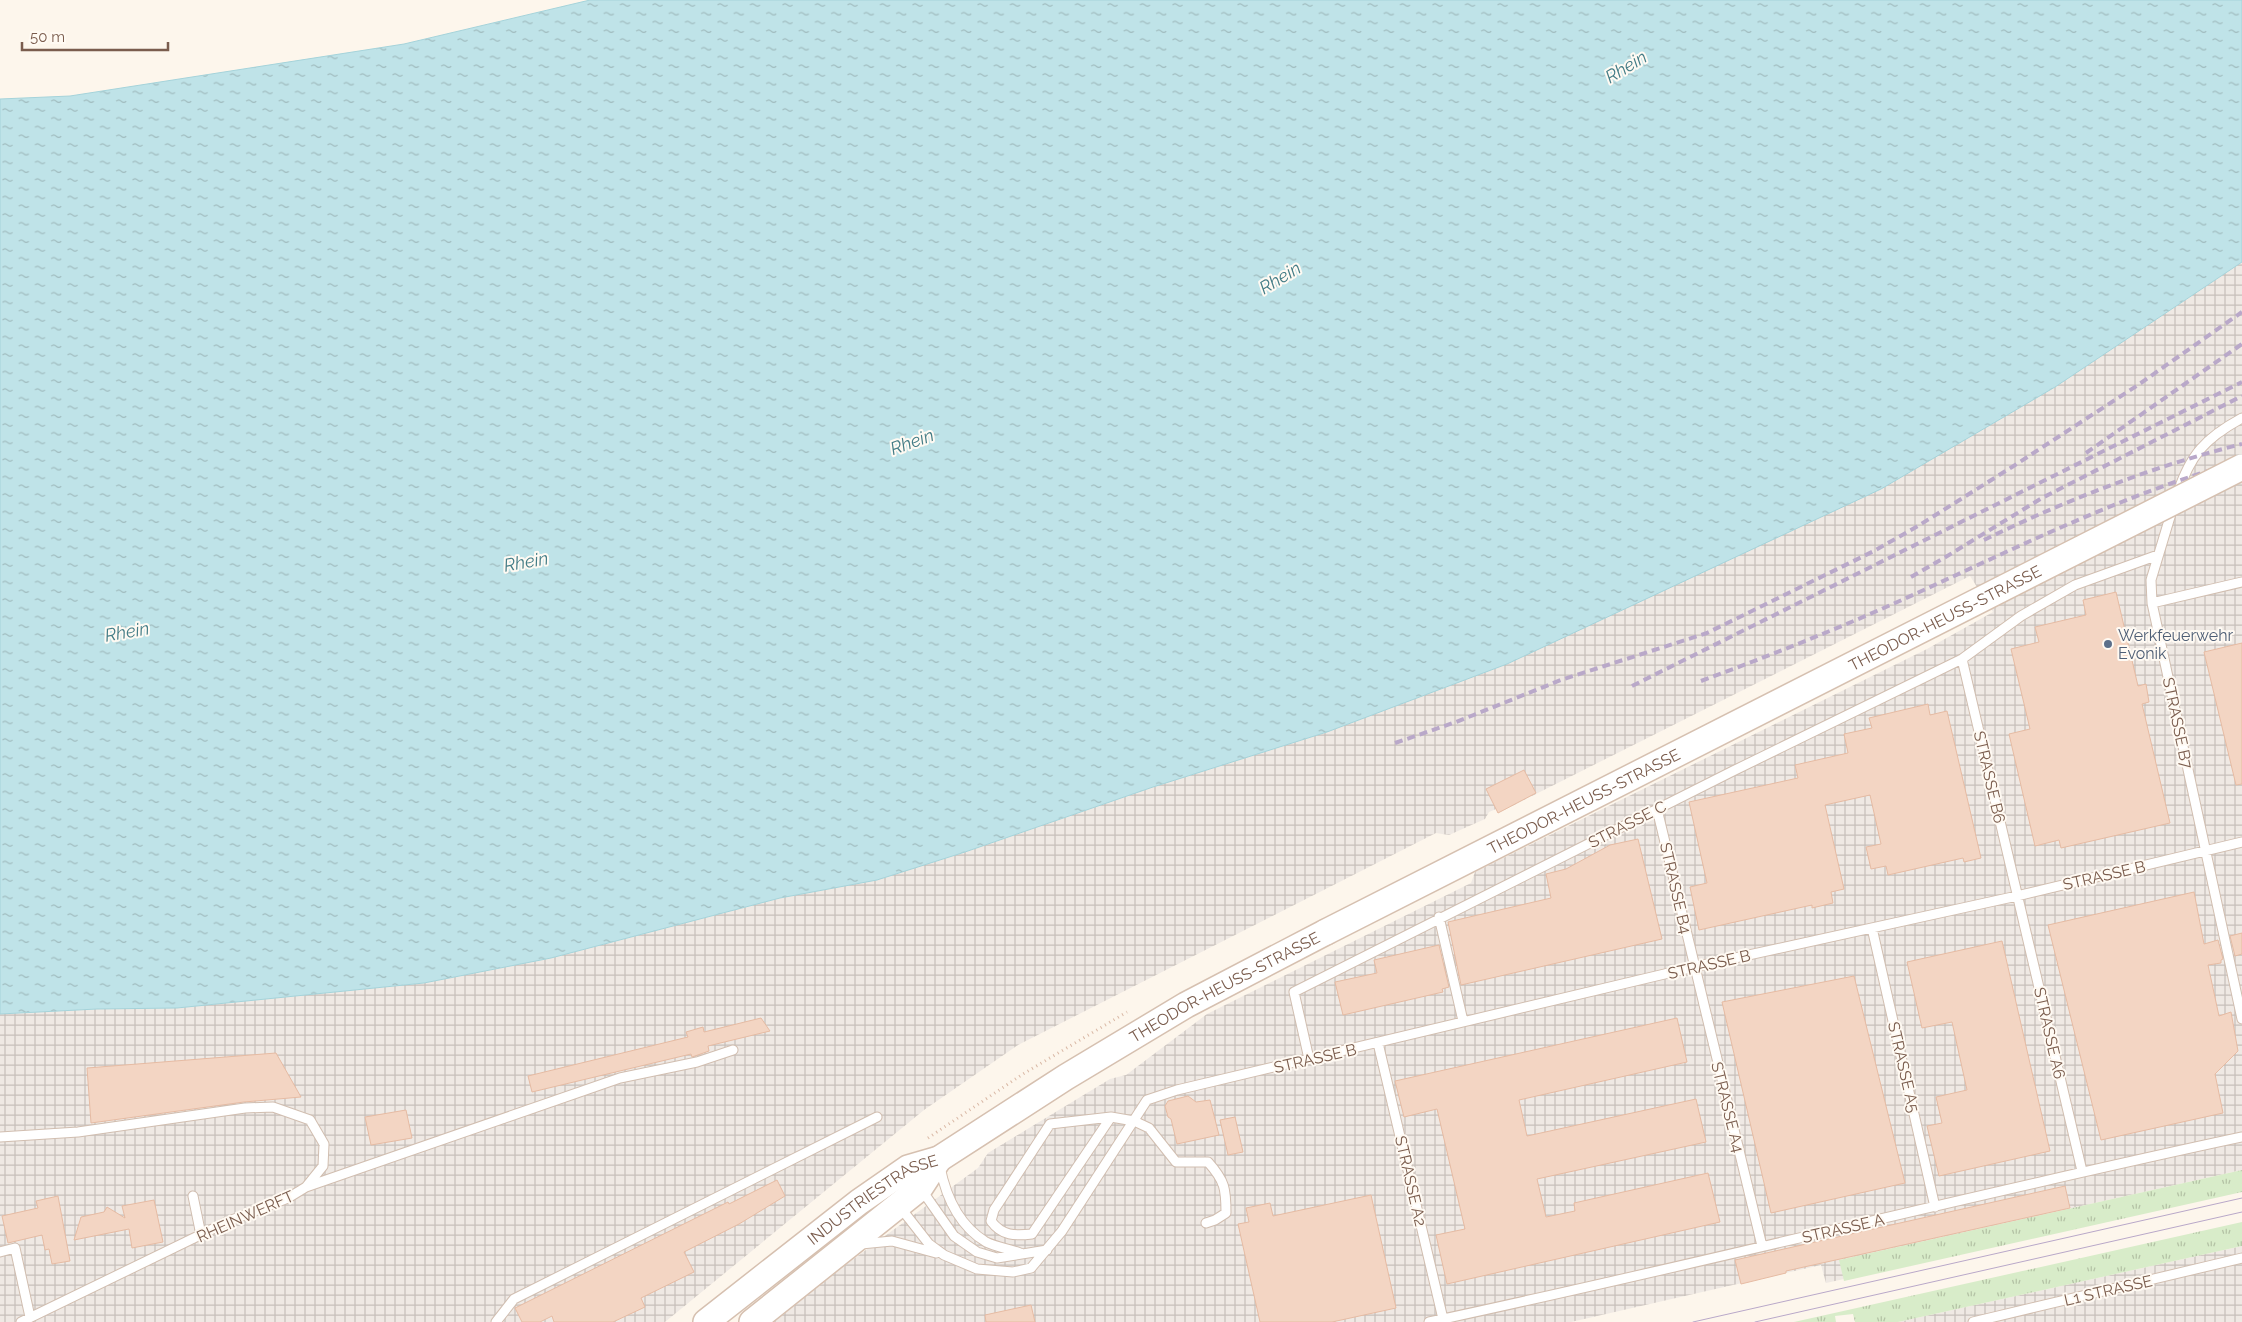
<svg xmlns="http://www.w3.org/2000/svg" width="2242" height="1322" viewBox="0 0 2242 1322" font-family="Raleway,sans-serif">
<defs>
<pattern id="industrial-grid" width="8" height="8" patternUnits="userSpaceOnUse" patternTransform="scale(1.25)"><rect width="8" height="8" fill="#efe9e4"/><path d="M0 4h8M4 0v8" fill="none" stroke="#c7c0bb"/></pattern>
<pattern id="grass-tufts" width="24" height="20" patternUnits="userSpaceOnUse" patternTransform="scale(1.25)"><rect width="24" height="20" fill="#d8ecc9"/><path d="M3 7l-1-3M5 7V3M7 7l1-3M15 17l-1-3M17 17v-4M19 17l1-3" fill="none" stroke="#b4c2a5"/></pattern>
<pattern id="water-ripples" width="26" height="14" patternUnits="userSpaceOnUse" patternTransform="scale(1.25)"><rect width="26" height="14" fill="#bfe3e8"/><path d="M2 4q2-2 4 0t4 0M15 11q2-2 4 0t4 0" fill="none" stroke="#a0bbbe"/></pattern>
</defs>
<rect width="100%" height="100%" fill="#fdf6ec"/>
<path fill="url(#industrial-grid)" d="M2242 262V1170L1840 1260 1844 1279 1826 1283 1821 1265 1571 1322H774L848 1263 978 1168 988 1153 1110 1079 1126 1075 1207 1014 1471 883 1475 872 1927 649 1993 612 1970 576 1498 813 1496 809 1489 812 1485 819 1449 835 1436 833 1018 1045 924 1110 665 1322H0V1014L97 1009 177 1008 424 983 551 958 780 898 877 880 965 852 1153 787 1327 732 1507 664 2055 387Z
M2242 1246V1322H1898Z"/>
<path fill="url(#grass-tufts)" d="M2242 1170V1192L1844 1281 1839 1260Z
M2242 1222V1246L1898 1322H1855L1853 1314 1835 1316 1836 1322H1794Z"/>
<path fill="url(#water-ripples)" stroke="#a5d3da" d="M590 0H2242V262L2055 387 1881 489 1507 664 1327 732 1153 787 965 852 877 880 780 898 551 958 424 983 177 1008 97 1009 0 1014V99L70 96 404 44Z"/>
<path fill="#f3d5c3" stroke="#e6bba3" d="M2116 592 2138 686 2146 684 2149 702 2142 704 2170 823 2061 848 2059 840 2035 846 2009 734 2030 729 2011 649 2039 642 2035 627 2086 615 2083 600Z
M2242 643V784L2236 785 2204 652Z
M1928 704 1930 715 1947 711 1981 858 1964 862 1963 858 1888 875 1886 866 1871 869 1866 847 1881 844 1870 795 1825 805 1844 889 1831 892 1833 903 1812 908V905L1699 930 1690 887 1707 883 1689 802 1798 778 1795 765 1848 753 1844 734 1872 728 1869 718Z
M1524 770 1536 793 1498 813 1486 789Z
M1638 839 1662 939 1461 985 1448 922 1551 898 1546 874 1566 869 1610 845Z
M2194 892 2204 944 2218 940 2223 959 2221 960V963L2208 965 2219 1016 2231 1012 2238 1051 2215 1074 2223 1113 2101 1140 2048 925Z
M2242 933V954L2235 956 2230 936Z
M2002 941 2050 1151 1939 1176 1927 1126 1942 1123 1936 1097 1967 1090 1952 1022 1922 1028 1907 962Z
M1439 945 1449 987 1442 989 1443 992 1343 1015 1335 982 1377 973 1374 960Z
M1854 976 1905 1183 1771 1213 1722 1002Z
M761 1018 770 1031 708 1046 709 1051 695 1056 692 1057 691 1054 532 1092 528 1076 688 1037 686 1032 703 1027 704 1032Z
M1677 1018 1687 1062 1519 1100 1527 1136 1696 1099 1706 1142 1537 1179 1546 1217 1575 1211 1574 1203 1708 1173 1720 1222 1447 1284 1436 1235 1465 1229 1437 1109 1404 1117 1395 1081Z
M276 1053 301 1097 244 1102 91 1123 87 1068Z
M1188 1096 1196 1102 1210 1100 1219 1135 1177 1144 1171 1119 1168 1117 1165 1106 1168 1101Z
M406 1110 412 1138 371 1145 365 1117Z
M1235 1117 1243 1152 1228 1155 1220 1120Z
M777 1180 785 1196 739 1224 684 1252 694 1272 641 1298 645 1307 613 1322H554L552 1316 540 1322H522L515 1308 728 1202 729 1204Z
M2065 1186 2070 1208 1786 1271V1273L1741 1284 1735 1260Z
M1371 1195 1396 1308 1332 1322H1260L1238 1224 1249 1222 1246 1208 1270 1203 1273 1216Z
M58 1196 70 1261 52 1264 49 1249 45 1250 42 1235 8 1243 2 1216 38 1208 36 1201Z
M154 1200 163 1242 132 1248 129 1229 74 1240 81 1217 104 1212 107 1207 125 1218 122 1206Z
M1031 1305 1035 1322H986L985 1315Z"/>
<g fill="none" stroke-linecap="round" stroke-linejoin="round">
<g stroke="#d1beb0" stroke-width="11">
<path id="lane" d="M2177 495C2190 455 2205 438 2242 418
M2173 507 2151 580 2152 603 2242 1019
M2152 603 2242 582
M1962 659 2082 1171
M1657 809 1762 1246
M1439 917 1463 1021
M1872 928 1935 1207
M1378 1043 1443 1319
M1309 1059 1294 992 1733 771 1962 659 2021 616 2075 585 2158 555
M1111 1117 1050 1124 994 1210 991 1221C1002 1236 1015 1236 1032 1234L1111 1117 1134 1121 1149 1128 1176 1162H1208C1225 1181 1226 1189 1226 1213L1215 1220 1206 1223
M0 1137 78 1132 245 1108 273 1107 310 1120 324 1144 323 1166 306 1187 288 1198 229 1221 21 1322
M940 1167C946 1197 958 1225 986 1242 996 1247 1010 1249 1020 1253
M306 1187 620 1078 697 1062 733 1050
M921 1189 954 1236 977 1252 997 1258 1047 1250
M193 1196 201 1235
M900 1207 929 1244 944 1255 977 1269 1013 1272 1031 1268 1062 1231 1147 1100 1177 1090 1694 967 2017 896 2242 842
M861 1244 892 1241 936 1253
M0 1252 15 1248 30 1317
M496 1322 514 1299 877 1117
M1429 1322C1701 1264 1970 1195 2242 1137
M1973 1322 2242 1258"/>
</g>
<g stroke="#d6c0b0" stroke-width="28">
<g id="secondary">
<path id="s1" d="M706 1322 859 1202 908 1168 939 1159 1066 1077 1186 1005 1326 932"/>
<path d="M752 1322 920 1188 939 1159"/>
</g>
</g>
<path stroke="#d9b8a5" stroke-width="3" stroke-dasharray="1 4" stroke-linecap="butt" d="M928 1138 1023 1074 1127 1012"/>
<use href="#lane" stroke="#fff" stroke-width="9"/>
<use href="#secondary" stroke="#fff" stroke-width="25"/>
<path stroke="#b9a8c9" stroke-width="1" d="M1693 1322 2242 1198
M1755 1322 2242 1212"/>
<path stroke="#b9a8c9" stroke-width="4" stroke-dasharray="8 5" stroke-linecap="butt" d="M2086 453 2242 344
M1984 540C2066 500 2154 466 2242 444
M1911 577 1944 558 2042 498 2242 396
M1701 681C1774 654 1845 626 1915 594 2022 545 2129 492 2242 461
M1632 686 2242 382
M1395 743 1456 722 1561 680 1707 633 1874 551 1918 526 2012 467 2138 385 2242 312"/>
<g stroke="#d6c0b0" stroke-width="28" stroke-linecap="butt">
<g id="secondary-bridge">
<path id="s2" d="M1326 932 2242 467"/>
</g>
</g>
<use href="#secondary-bridge" stroke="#fff" stroke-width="25"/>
</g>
<circle fill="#5c6f8a" stroke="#fffaf3" stroke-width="2" cx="2108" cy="644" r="5"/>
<g text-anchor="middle" stroke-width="4" stroke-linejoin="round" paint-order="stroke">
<g font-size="16" fill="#7a5c4d" stroke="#fffaf3">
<text dy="6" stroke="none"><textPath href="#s2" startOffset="694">THEODOR-HEUSS-STRASSE</textPath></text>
<text transform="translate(2178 723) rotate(78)" y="6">STRASSE B7</text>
<text transform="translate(1990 777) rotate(77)" y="6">STRASSE B6</text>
<text dy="6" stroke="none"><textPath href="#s2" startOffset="289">THEODOR-HEUSS-STRASSE</textPath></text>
<text transform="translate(1627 824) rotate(-27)" y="6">STRASSE C</text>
<text transform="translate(2104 875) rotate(-13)" y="6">STRASSE B</text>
<text transform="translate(1676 888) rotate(77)" y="6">STRASSE B4</text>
<text transform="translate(1709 964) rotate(-13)" y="6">STRASSE B</text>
<text dy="6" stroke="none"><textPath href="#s1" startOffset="620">THEODOR-HEUSS-STRASSE</textPath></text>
<text transform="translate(2050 1033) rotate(77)" y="6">STRASSE A6</text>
<text transform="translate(1315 1058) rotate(-13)" y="6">STRASSE B</text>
<text transform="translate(1904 1067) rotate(77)" y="6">STRASSE A5</text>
<text transform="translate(1728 1107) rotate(76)" y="6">STRASSE A4</text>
<text transform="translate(1411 1181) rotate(77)" y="6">STRASSE A2</text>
<text dy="6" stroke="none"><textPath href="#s1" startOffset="208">INDUSTRIESTRASSE</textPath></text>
<text transform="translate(245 1216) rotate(-24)" y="6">RHEINWERFT</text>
<text transform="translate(1843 1228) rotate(-13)" y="6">STRASSE A</text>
<text transform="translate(2108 1290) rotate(-13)" y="6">L1 STRASSE</text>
</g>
<g font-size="16" fill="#4e5e75" stroke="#fffaf3" text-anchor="start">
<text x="2118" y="641">Werkfeuerwehr<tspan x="2118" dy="18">Evonik</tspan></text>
</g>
<g font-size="18" font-style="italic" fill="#437c86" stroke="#fffaf3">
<text transform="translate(1626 67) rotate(-31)" y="6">Rhein</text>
<text transform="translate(1280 278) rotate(-31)" y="6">Rhein</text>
<text transform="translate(912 442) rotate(-20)" y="6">Rhein</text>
<text transform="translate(526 562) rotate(-10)" y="6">Rhein</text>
<text transform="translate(127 632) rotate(-10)" y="6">Rhein</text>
</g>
</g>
<path d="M22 42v8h146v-8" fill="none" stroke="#7a5c4d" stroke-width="2.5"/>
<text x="30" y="42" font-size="15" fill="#7a5c4d" stroke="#fffaf3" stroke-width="4" paint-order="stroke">50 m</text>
</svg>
